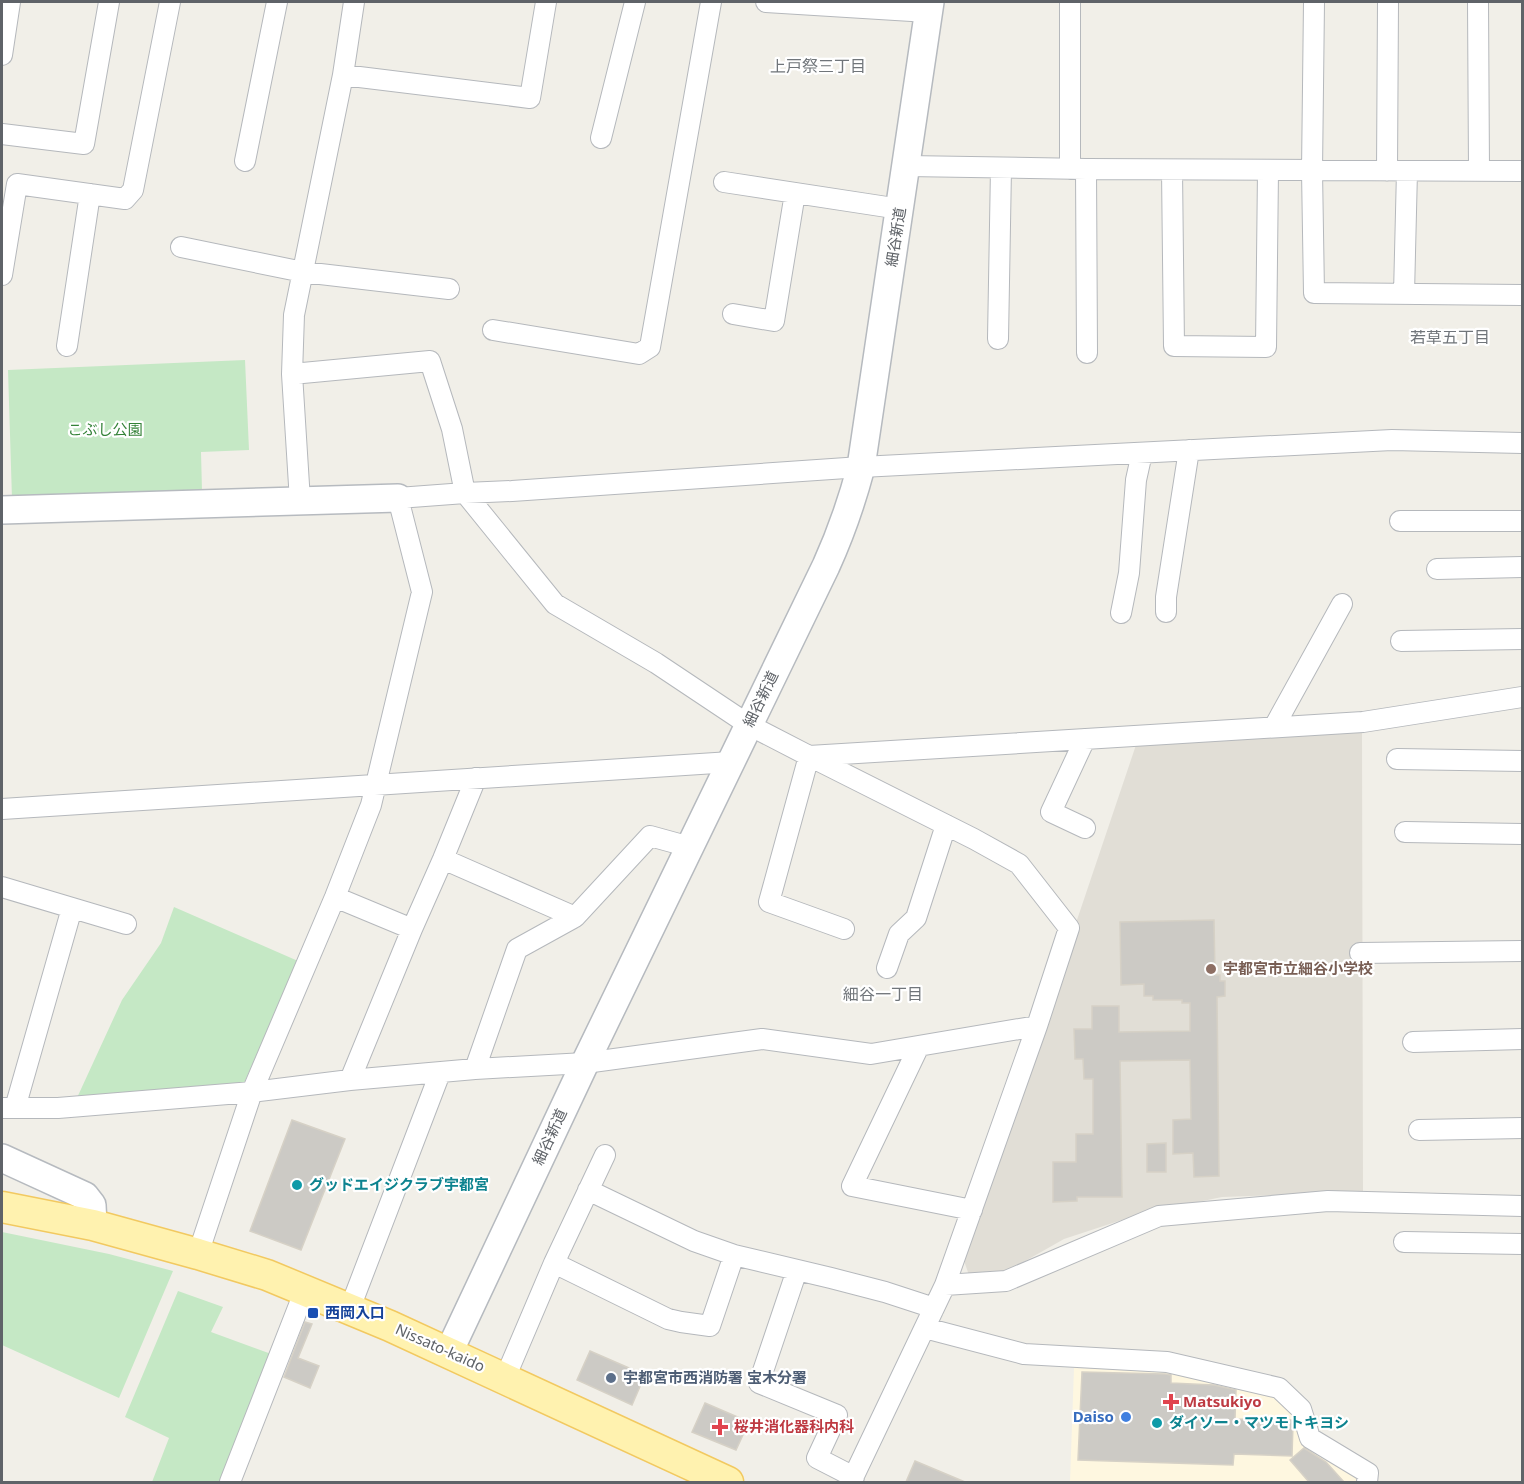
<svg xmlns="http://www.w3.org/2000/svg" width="1524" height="1484" viewBox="0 0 1524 1484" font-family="'Noto Sans','Noto Sans JP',sans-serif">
<rect width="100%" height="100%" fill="#f1efe8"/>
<path fill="#fef7e0" d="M1074 1368 1164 1372 1274 1398 1294 1413 1302 1443 1363 1475V1482H1070Z"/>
<path fill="#e1ded6" d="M1362 731 1363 1192 1222 1197 1140 1214 1064 1239 1006 1272 969 1275 963 1258 1136 745Z"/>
<path fill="#c5e8c5" d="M245 360 249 450 201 452 202 491 12 499 8 370Z
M174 907 298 961 244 1083 76 1100 122 1000 161 943Z
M2 1232 109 1254 173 1271 119 1398 2 1345Z
M178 1291 223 1307 211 1332 274 1355 223 1482H152L169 1438 125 1417Z"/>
<path fill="#cccac5" stroke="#d6d1c6" stroke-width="1.5" d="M1214 920 1215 975H1220V981H1225V996L1217 997 1219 1176 1194 1177 1193 1153 1173 1154V1120L1191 1119 1190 1060 1120 1061 1122 1197H1077V1201L1053 1202V1162H1076V1134H1093V1079H1084L1083 1059H1075L1074 1029H1092V1006H1119V1032L1190 1031V1003H1182V1000H1153V996H1144V984L1121 985 1120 922Z
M292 1120 345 1139 301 1250 250 1231Z
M1166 1143V1172H1147V1144Z
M305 1322 312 1324 298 1358 319 1366 310 1388 284 1377Z
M590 1351 645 1375 632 1405 577 1380Z
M1082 1372 1165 1374 1171 1375V1383L1214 1385 1236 1390 1235 1419 1292 1420 1293 1424 1292 1456 1234 1454 1233 1465 1078 1460Z
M705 1403 749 1422 736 1450 692 1432Z
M1304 1448 1326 1462 1344 1482H1309L1290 1460Z
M915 1461 965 1482H906Z"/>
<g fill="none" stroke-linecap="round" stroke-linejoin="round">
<g stroke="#b5b8bc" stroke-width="22">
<path id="street" d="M766 2 928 12
M1314 2 1312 171 1314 293 1522 295
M1478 2 1479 171
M2 55 10 2
M343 75 530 98 546 2
M2 134 84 144 109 2
M601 138 635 2
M245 161 277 2
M907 166 1086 169 1522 171
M1070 169V2
M1086 169 1087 353
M1172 170 1174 346 1266 347 1268 171
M1387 171 1388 2
M724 182 900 209
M181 247 303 272 449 289
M2 275 17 184 125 199 133 190 170 2
M1404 294 1407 171
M733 314 774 321 795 193
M493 330 639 354 650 347 711 2
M998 339 1001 168
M67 346 90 194
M292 374 430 361 452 429 465 493 555 604 656 663 749 725 809 756 1363 722 1522 697
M300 501 292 374 294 315 343 75 354 2
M1400 521H1522
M1437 569 1522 567
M1166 612V597L1189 450
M1121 613 1129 573 1136 480 1142 453
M1401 641 1522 639
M1274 727 1342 604
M1085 739 1051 812 1085 828
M1397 759 1522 761
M2 809C245 794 488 777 731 762
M1405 832 1522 834
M443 859 575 917 650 836 690 847
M2 887 126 924
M335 897 412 929
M844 929 769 902 809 756 974 839 1019 864 1069 928 1037 1026 945 1285 851 1482
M1360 953 1522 951
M887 968 899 934 916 918 946 825
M1413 1042 1522 1039
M919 1046 852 1186 972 1210
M475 1069 517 949 575 917
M350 1080 412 929 443 859 476 778
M2 1108H58L252 1092 350 1080 475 1069 585 1063 762 1039 871 1054 1037 1026
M15 1108 72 908
M1419 1130 1522 1128
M588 1190 694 1241 734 1255 831 1278 885 1292 934 1308
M1404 1242 1522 1244
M198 1254 252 1092 335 897 371 805 422 592 398 498 465 493 512 491 861 467 1392 440 1522 443
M554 1263 668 1319 681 1322 710 1326 734 1255
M797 1270 759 1383 837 1415 817 1458 854 1477
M945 1285 1006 1281 1159 1216 1328 1201 1522 1206
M350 1308 440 1073
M925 1328 1024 1354 1167 1362 1279 1388 1301 1409 1310 1438 1368 1473 1367 1482
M505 1378 554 1263 605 1155
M230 1482 305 1290"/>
</g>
<g stroke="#b6babf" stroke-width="30">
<path id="secondary" d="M2 510 398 498
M2 1158 85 1196 92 1205 93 1225
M449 1352 585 1063 826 566C841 533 852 501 861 467L930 2"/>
</g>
<g stroke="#f2c960" stroke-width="33">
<path id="primary" d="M2 1207 93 1225 198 1254 267 1275 390 1326 728 1482"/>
</g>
<use href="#street" stroke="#fff" stroke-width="20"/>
<use href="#secondary" stroke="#fff" stroke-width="27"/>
<use href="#primary" stroke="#fff2af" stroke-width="30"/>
</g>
<circle fill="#8d6e63" stroke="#fff" stroke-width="2" cx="1211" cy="969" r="6"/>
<g fill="#0f9aa8" stroke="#fff" stroke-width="2">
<circle cx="297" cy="1185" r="6"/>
<circle cx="1157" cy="1423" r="6"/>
</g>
<rect fill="#1a4fb4" stroke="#fff" stroke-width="2" x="307" y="1307" width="12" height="12" rx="3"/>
<circle fill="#5c6f8a" stroke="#fff" stroke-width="2" cx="611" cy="1378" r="6"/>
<g fill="#e0444e" stroke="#fff" stroke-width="2">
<path d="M1168 1393h6v6h6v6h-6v6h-6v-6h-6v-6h6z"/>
<path d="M717 1418h6v6h6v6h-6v6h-6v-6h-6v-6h6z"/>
</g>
<circle fill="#3f7fe0" stroke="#fff" stroke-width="2" cx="1126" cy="1417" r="6"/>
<g text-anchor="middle" stroke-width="4.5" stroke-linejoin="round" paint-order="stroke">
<g font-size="15" fill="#5f6368" stroke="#fff">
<text transform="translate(896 237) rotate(-81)" y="5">細谷新道</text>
<text transform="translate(761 699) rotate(-64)" y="5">細谷新道</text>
<text transform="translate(550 1137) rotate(-65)" y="5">細谷新道</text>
<text transform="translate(440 1348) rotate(24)" y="5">Nissato-kaido</text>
</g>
<g font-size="15" fill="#348238" stroke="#fff">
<text x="105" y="435">こぶし公園</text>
</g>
<g font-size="15" font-weight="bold" fill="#785e54" stroke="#fff" text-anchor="start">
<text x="1223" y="974">宇都宮市立細谷小学校</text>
</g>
<g font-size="15" font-weight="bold" fill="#0d838f" stroke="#fff" text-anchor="start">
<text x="309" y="1190">グッドエイジクラブ宇都宮</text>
<text x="1169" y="1428">ダイソー・マツモトキヨシ</text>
</g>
<g font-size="15" font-weight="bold" fill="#164399" stroke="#fff" text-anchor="start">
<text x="325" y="1318">西岡入口</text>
</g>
<g font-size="15" font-weight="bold" fill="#4e5e75" stroke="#fff" text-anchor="start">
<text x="623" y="1383">宇都宮市西消防署 宝木分署</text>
</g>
<g font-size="15" font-weight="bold" fill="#be3a42" stroke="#fff" text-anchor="start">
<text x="1183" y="1407">Matsukiyo</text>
<text x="734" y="1432">桜井消化器科内科</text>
</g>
<g font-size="15" font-weight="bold" fill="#366cbe" stroke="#fff" text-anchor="end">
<text x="1114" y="1422">Daiso</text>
</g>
<g font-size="16" fill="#70757a" stroke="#fff">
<text x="818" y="72">上戸祭三丁目</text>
<text x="1450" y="343">若草五丁目</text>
<text x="883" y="1000">細谷一丁目</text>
</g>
</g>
<rect width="1524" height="1484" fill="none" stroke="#5f6368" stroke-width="6"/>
</svg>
